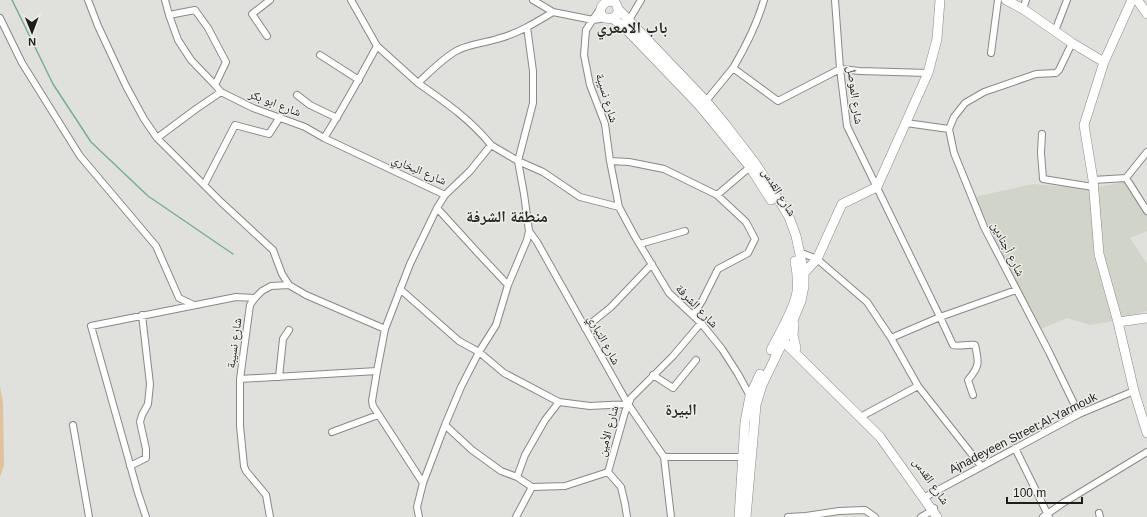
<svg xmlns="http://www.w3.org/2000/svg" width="1147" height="517" viewBox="0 0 1147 517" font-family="Helvetica,'Noto Naskh Arabic',sans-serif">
<rect width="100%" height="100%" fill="#e0e1dc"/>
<path fill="#d1d4c9" d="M1127 181 1147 216V231L1130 238 1147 264V311L1108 322 1090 325 1067 318 1041 329 1010 273 975 197 1033 184 1090 189Z"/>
<path fill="#e1c29d" d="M0 386 3 403 4 465 0 477Z"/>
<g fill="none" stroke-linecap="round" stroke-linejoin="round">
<path stroke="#78ae99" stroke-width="1.5" d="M12 0 53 84 91 142 148 196 233 254"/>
<g stroke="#888985" stroke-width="8">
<path id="street" d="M88 0 98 26 126 86 144 119 157 138 221 202 273 250 282 274 289 285
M165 0 169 15 178 40 191 60 215 85 221 92 253 108 305 127 324 138C343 109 360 77 377 46
M351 0 377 46 418 83C429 73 444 57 458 50 471 44 484 43 497 39 517 34 535 23 553 12
M533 0 553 12 593 20 606 18
M764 0C757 24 746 46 733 68L778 101 840 69
M835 0 840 69 847 126 940 317 953 345C957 347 968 344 975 345 979 362 980 366 968 380L973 395
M600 9 586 30 584 55 590 85 605 124 610 161 619 207 634 235 669 293 701 323 722 349 738 374 750 396
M1023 9 1026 0
M169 15 195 10 208 28 226 62 215 85
M0 18 22 63 80 156 156 246 179 298 194 305
M629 20 641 0
M1055 31 1067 0
M267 36 252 14 270 0
M991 53 998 0
M320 55 359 80
M840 69 860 71 928 73
M418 83C445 102 470 119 491 145
M297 95 310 105 337 118
M706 101 733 68
M906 123 949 129 954 153 984 227 1049 352 1079 414
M949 129 954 117 965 103 984 92 1036 74 1056 73 1059 70 1072 43
M1042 134 1041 153 1043 179 1093 187
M157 138 196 109 221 92
M324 138 445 195 470 171 491 145 518 161 533 103V71L527 27
M518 161 543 172 580 197 619 207
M610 161 629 162 664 169 717 195 746 222 755 239 748 253 718 269 702 301 693 315
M1126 178 1147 211
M1093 180 1126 178 1147 152
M204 185 235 125 269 134 280 117
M717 195 750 167
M437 208 478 253 508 285
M529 231 537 242 628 404 664 457 671 517
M640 244 685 231
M799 252 817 259 867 302 891 338 918 386 981 466
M400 289 459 341 479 352 504 373 559 402 590 406 628 404
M585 328 611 307 652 264
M891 338 940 317 1016 290
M377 371 372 401 373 406 423 483
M653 375 673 388 696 360
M279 377 283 339 289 330
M240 379 377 371 385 329 410 264 437 208 445 195
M862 419 864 415 918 386
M73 425 89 517
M445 425 472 450 501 471 517 477 532 487 565 486 608 472 625 412 631 398 673 356 701 323
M332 432 378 415
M1015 448 1049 517
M664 457H743
M130 466 146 458V449L140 422 142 415 148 404 150 384 142 315
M608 472 621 487 625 504 627 517
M517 477 525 455 545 420 559 402
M924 499 927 496 1079 414 1134 391
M1099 513 1100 517
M146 517 138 493 91 326 236 297 255 298
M270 517 266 495 246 471 244 466 240 426V379L250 305 255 298 262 291 271 286 289 285 306 295 385 329
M419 517 417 507 423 483 445 425 461 387 479 352 496 325 508 285 527 240 529 231 524 194 518 161
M516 517 532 487
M788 517 806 516 839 511 865 510 875 517
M921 517 933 510 934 508
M1043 517 1063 503 1147 452"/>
</g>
<g stroke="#888985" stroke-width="10">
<path id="secondary" d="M613 0C618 5 622 15 612 18 597 22 596 0 614 1
M1006 0 1023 9 1072 43 1104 62
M1138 1 1147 14
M1131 2 1104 62 1084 125 1093 180 1099 254 1118 322 1134 391 1147 433
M618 9 706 101 725 124 755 163 782 205 789 217 796 236 804 273V286L801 301 791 325 762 385 756 405 746 517
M612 18 624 27 698 104 750 167 771 200
M804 273 817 259 842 204 877 187 928 73 937 39 940 0
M1118 322 1147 318
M794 324 793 335 796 348
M779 337 783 341 880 437 937 517
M771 350C779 334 794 310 797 292 798 282 797 271 795 261
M739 517 745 422 750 396 760 374"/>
</g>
<use href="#street" stroke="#fff" stroke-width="6"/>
<use href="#secondary" stroke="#fff" stroke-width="9"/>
</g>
<g text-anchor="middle" stroke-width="3" stroke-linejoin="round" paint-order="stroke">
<g font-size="12" fill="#1d1d1c" stroke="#edeeea">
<text transform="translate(855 95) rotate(82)" y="4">شارع الموصل</text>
<text transform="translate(607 98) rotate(73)" y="4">شارع نسيبة</text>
<text transform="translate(275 103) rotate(21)" y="4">شارع ابو بكر</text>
<text transform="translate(419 170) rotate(23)" y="4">شارع البخاري</text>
<text transform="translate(779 192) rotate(58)" y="4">شارع القدس</text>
<text transform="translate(1008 249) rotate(63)" y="4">شارع أجنادين</text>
<text transform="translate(697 306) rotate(46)" y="4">شارع الشرفة</text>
<text transform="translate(604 340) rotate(61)" y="4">شارع التباري</text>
<text transform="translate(234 343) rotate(-82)" y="4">شارع نسيبة</text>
<text transform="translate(608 431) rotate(-75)" y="4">شارع الأمين</text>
<text transform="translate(1023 433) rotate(-27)" y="4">Ajnadeyeen Street;Al-Yarmouk</text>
<text transform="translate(931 481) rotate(55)" y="4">شارع القدس</text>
</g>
<g font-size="16" font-weight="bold" fill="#2a2b27" stroke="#edeeea">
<text x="632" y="33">باب الامعري</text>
<text x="507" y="222">منطقة الشرفة</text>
<text x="681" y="415">البيرة</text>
</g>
</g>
<g transform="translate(32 32) rotate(179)" stroke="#edeeea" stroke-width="3" paint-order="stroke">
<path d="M0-3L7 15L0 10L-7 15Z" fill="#1d1d1c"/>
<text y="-6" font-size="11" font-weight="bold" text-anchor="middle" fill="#1d1d1c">N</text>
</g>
<path d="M1007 497v6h75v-6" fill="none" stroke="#1d1d1c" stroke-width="2"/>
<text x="1013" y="497" font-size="12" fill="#1d1d1c" stroke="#edeeea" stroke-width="3" paint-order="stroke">100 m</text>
</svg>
